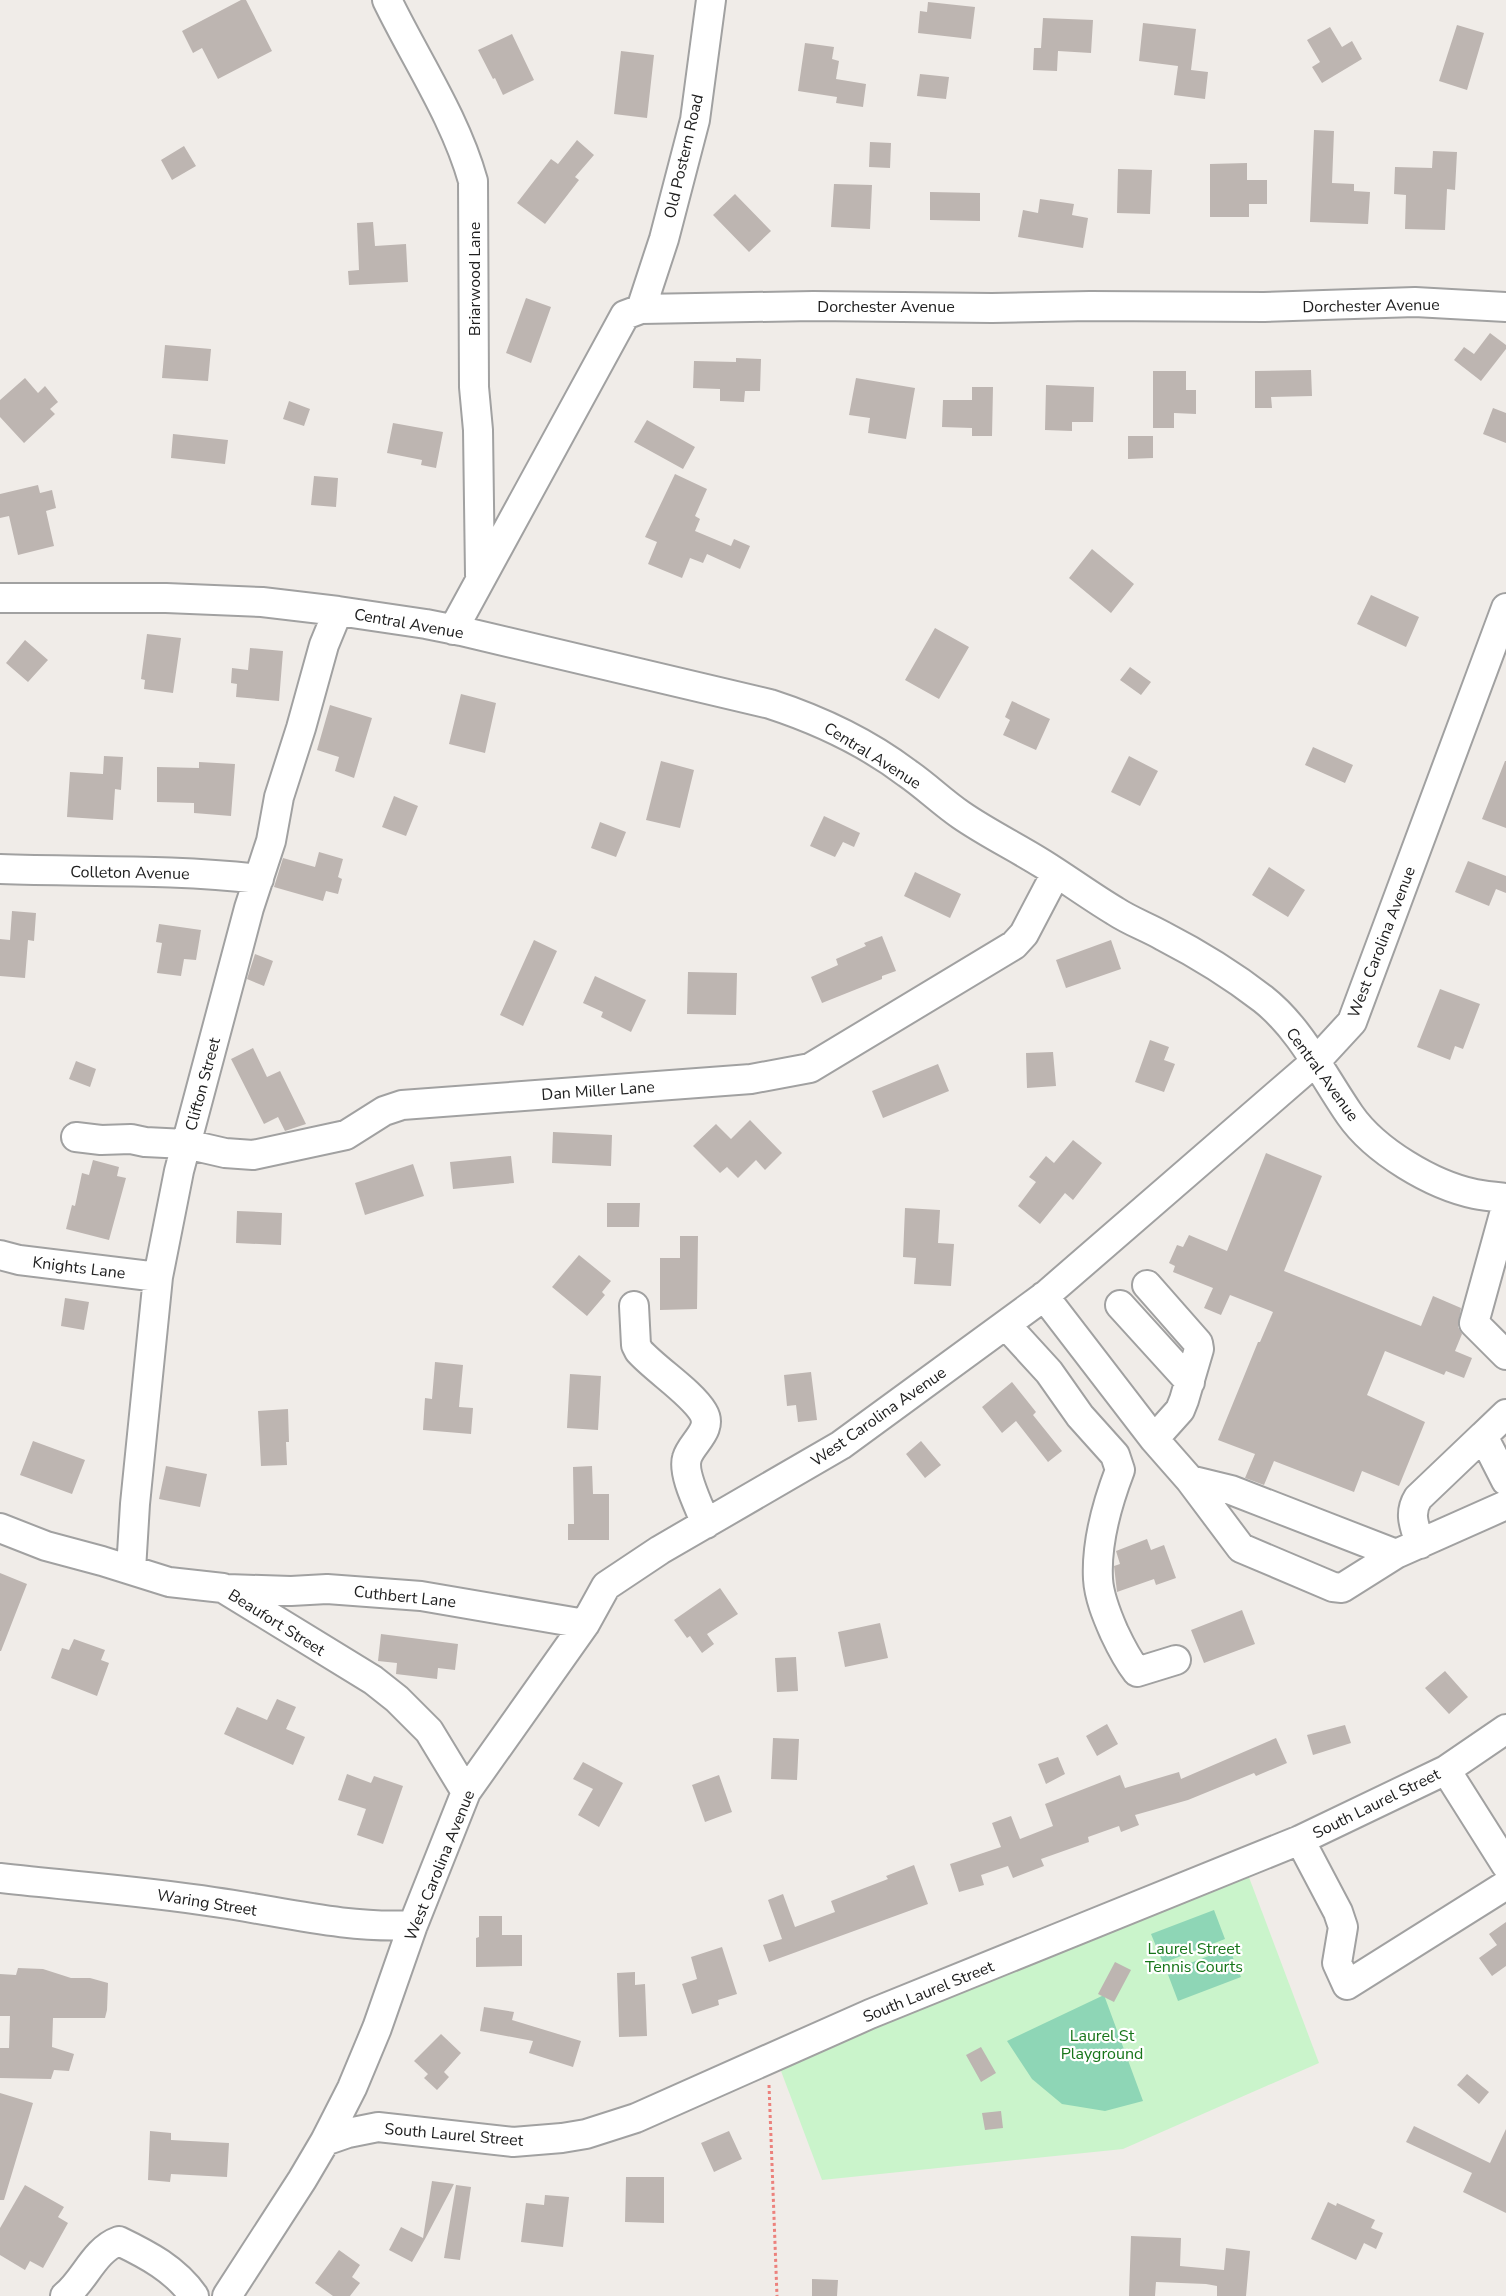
<svg xmlns="http://www.w3.org/2000/svg" width="1506" height="2296" viewBox="0 0 1506 2296" font-family="'Nunito Sans',sans-serif">
<rect width="100%" height="100%" fill="#f0ece8"/>
<path fill="#caf4cb" d="M1247 1872 1319 2063 1123 2149 822 2180 778 2063Z"/>
<path fill="#8ed6b6" d="M1214 1910 1225 1939 1163 1963 1151 1934Z
M1229 1948 1241 1977 1178 2001 1167 1972Z
M1104 1995 1143 2101 1105 2111 1062 2104 1032 2079 1007 2041Z"/>
<path fill="#bdb5b1" d="M241 0H246L272 51 218 79 202 48 193 53 182 31Z
M928 2 975 7 971 39 918 33 920 11 927 12Z
M1043 18 1093 20 1091 53 1058 51 1057 71 1033 70 1034 48H1041Z
M1143 23 1196 29 1191 70 1208 72 1205 99 1174 95 1178 66 1139 61Z
M1457 25 1484 33 1467 90 1439 81Z
M1330 27 1342 47 1352 41 1362 59 1322 83 1312 67 1320 62 1307 40Z
M512 34 534 80 503 95 495 78 493 79 478 50Z
M805 43 834 47 832 59 839 61 836 79 866 84 863 107 836 103 837 97 798 91Z
M621 51 654 55 647 118 614 114Z
M920 74 949 77 946 99 917 96Z
M1314 130 1334 131 1332 183 1354 184V191L1370 192 1368 224 1310 222Z
M577 140 594 155 575 177 579 180 545 224 517 203 551 159 558 164Z
M870 142 891 143 890 168 869 167Z
M184 146 196 166 172 180 161 160Z
M1433 151 1457 152 1455 190 1447 189 1445 230 1405 229 1406 195 1394 194 1395 167 1432 168Z
M1247 163V180H1267V204H1249V217H1210V164Z
M1118 169 1152 170 1150 214 1117 213Z
M834 184 872 185 870 229 831 227Z
M930 192 980 193V221L930 220Z
M735 194 771 231 749 252 713 215Z
M1040 199 1074 204 1072 215 1088 218 1083 248 1018 237 1023 210 1038 213Z
M373 222 375 246 406 244 408 282 349 285 348 271 359 270 357 223Z
M526 298 551 307 531 363 506 353Z
M1490 333 1506 345V349L1481 381 1454 360 1464 347 1474 354Z
M165 345 211 349 208 381 162 378Z
M736 358 761 359 760 391H745L744 402 720 401V389L693 388 694 361 736 362Z
M1311 370 1312 396 1271 397 1272 408H1255V371Z
M1153 371H1186V390H1196V414L1174 413V428H1153Z
M25 378 38 393 45 386 58 402 50 409 55 414 24 443 0 417V400Z
M856 378 915 388 906 439 868 433 870 418 849 415Z
M1046 385 1094 387 1093 422H1072V431L1045 430Z
M972 387H993L992 436H972V428L942 427 943 400H972Z
M289 401 310 409 304 426 283 419Z
M1493 408 1506 413V443L1483 434Z
M647 420 695 447 683 469 634 442Z
M393 423 443 432 436 468 421 465 422 460 387 453Z
M173 434 228 440 225 464 171 458Z
M1128 436H1153V458L1128 459Z
M675 474 707 489 695 516 700 519 695 531 731 546 734 539 750 546 740 569 707 554 703 563 690 558 682 578 648 564 657 542 645 537Z
M314 476 338 478 336 507 311 505Z
M38 485 40 493 52 490 56 508 46 511 54 546 18 555 9 516 0 518V494Z
M1092 549 1134 584 1111 613 1069 578Z
M1371 595 1419 617 1406 647 1357 624Z
M935 628 969 647 939 699 905 680Z
M147 634 181 638 173 693 144 689 145 680 141 679Z
M25 640 48 660 28 682 6 663Z
M250 648 283 651 279 701 236 697 237 684 231 683 232 668 248 670Z
M1130 667 1151 682 1141 695 1120 680Z
M461 694 496 703 485 753 449 744Z
M1012 701 1050 719 1036 750 1003 735 1010 720 1005 717Z
M330 705 372 718 354 778 335 771 339 757 317 750Z
M1313 747 1353 765 1345 783 1305 765Z
M104 756 123 757 121 790 115 789 113 820 67 817 70 772 103 774Z
M1129 756 1158 771 1140 806 1111 792Z
M661 761 694 770 680 828 646 820Z
M1505 761H1506V828L1482 819Z
M199 762 235 764 231 816 194 813V803L157 802V767L199 768Z
M394 796 418 806 406 836 382 827Z
M824 816 860 833 854 847 843 842 835 857 810 846Z
M600 822 626 832 616 857 591 848Z
M319 852 343 859 338 877 342 879 338 894 326 891 323 901 274 887 283 858 315 867Z
M1468 861 1506 876V893L1496 889 1489 906 1455 892Z
M1269 867 1305 890 1288 917 1252 895Z
M915 872 961 894 950 918 904 896Z
M12 911 36 913 34 941 28 940 25 978 0 976V939L10 940Z
M159 924 201 930 196 960 184 959 181 976 157 973 162 943 156 942Z
M882 936 896 971 882 976V979L822 1003 811 977 838 965 836 959 866 946 864 943Z
M534 940 557 951 523 1026 500 1015Z
M1111 940 1121 969 1066 988 1056 960Z
M255 954 273 961 264 986 247 979Z
M688 972 737 973 736 1015 687 1014Z
M595 976 646 1000 631 1032 601 1017 603 1012 583 1003Z
M1440 989 1480 1004 1463 1049 1455 1046 1450 1060 1417 1047Z
M1150 1040 1169 1047 1164 1060 1175 1064 1164 1092 1135 1082Z
M253 1048 267 1077 280 1071 306 1124 285 1131 278 1117 264 1124 231 1059Z
M1053 1052 1056 1086 1027 1088 1026 1053Z
M76 1061 96 1069 90 1087 69 1079Z
M938 1064 949 1091 883 1118 872 1091Z
M750 1120 782 1153 765 1170 756 1160 738 1178 727 1167 720 1173 693 1146 716 1124 731 1139Z
M553 1132 612 1135 611 1166 552 1163Z
M1073 1140 1102 1163 1073 1200 1065 1193 1040 1224 1018 1206 1036 1182 1029 1177 1046 1156 1054 1163Z
M1266 1153 1322 1176 1284 1271 1421 1326 1433 1296 1461 1308 1458 1327 1462 1334 1455 1351 1472 1358 1464 1378 1446 1371 1444 1375 1385 1351 1367 1395 1425 1422 1399 1486 1362 1471 1354 1492 1274 1461 1264 1485 1245 1478 1255 1454 1218 1440 1258 1342H1260L1273 1312 1230 1295 1221 1315 1204 1308 1213 1288 1173 1272 1175 1266 1169 1263 1177 1245 1183 1247 1189 1235 1227 1251Z
M511 1156 514 1183 453 1189 450 1162Z
M93 1160 119 1167 117 1176 126 1178 109 1240 66 1229 72 1205 75 1206 82 1173 89 1175Z
M413 1164 424 1196 365 1215 355 1183Z
M607 1203H640L639 1227H607Z
M905 1208 940 1210 938 1243 954 1244 951 1286 914 1284 916 1258 903 1257Z
M237 1211 282 1213 281 1245 236 1243Z
M680 1236H698L697 1309 660 1310V1258H680Z
M579 1255 611 1281 602 1292 605 1295 587 1316 552 1287Z
M65 1298 89 1302 84 1330 61 1326Z
M435 1362 463 1365 459 1407 473 1408 471 1434 423 1430 425 1398 432 1399Z
M811 1372 817 1420 798 1422 796 1405 787 1406 784 1375Z
M570 1374 601 1376 598 1430 567 1428Z
M1012 1382 1036 1412 1033 1415 1062 1451 1048 1462 1016 1421 1002 1433 982 1407Z
M288 1409 289 1442H286L287 1465 261 1466 258 1411Z
M33 1441 85 1460 72 1494 20 1475Z
M921 1441 941 1465 925 1478 906 1454Z
M166 1466 207 1474 200 1507 159 1499Z
M592 1466 593 1494H609V1540H568V1524H574L573 1467Z
M1147 1539 1151 1550 1164 1545 1176 1578 1156 1585 1154 1579 1117 1592 1114 1566 1120 1564 1116 1551Z
M0 1573 27 1584 1 1651H0Z
M720 1588 738 1614 707 1634 714 1644 702 1653 690 1636 687 1638 674 1620Z
M1242 1610 1255 1644 1204 1663 1191 1630Z
M880 1623 888 1658 845 1667 838 1632Z
M381 1634 458 1644 455 1670 438 1668 437 1679 396 1674 397 1663 378 1661Z
M74 1639 105 1650 101 1660 109 1663 97 1696 51 1678 62 1648 69 1650Z
M796 1657 798 1691 777 1692 775 1658Z
M1445 1671 1468 1697 1449 1714 1425 1688Z
M277 1699 296 1707 286 1729 305 1737 293 1765 224 1734 237 1707 267 1720Z
M1107 1724 1118 1744 1097 1756 1086 1736Z
M1345 1725 1351 1743 1313 1755 1307 1735Z
M773 1738 799 1739 797 1780 771 1779Z
M1276 1738 1287 1763 1256 1776 1254 1773 1188 1800 1135 1815 1139 1825 1121 1832 1119 1826 1088 1837 1089 1842 1041 1859 1044 1866 1013 1878 1008 1866 981 1875 984 1885 959 1892 950 1864 1001 1847 992 1823 1011 1816 1020 1839 1053 1826 1045 1804 1120 1775 1125 1788 1179 1772 1181 1779Z
M1058 1757 1065 1774 1046 1784 1038 1764Z
M583 1762 623 1783 599 1827 578 1815 593 1789 573 1779Z
M347 1774 371 1783 374 1776 403 1786 383 1844 357 1835 366 1809 338 1800Z
M719 1775 732 1812 705 1822 692 1785Z
M914 1865 928 1904 769 1962 763 1945 782 1939 768 1900 783 1894 795 1927 835 1912 831 1901 888 1879 886 1876Z
M479 1916H502V1935H522V1966L476 1967V1938L479 1937Z
M1506 1922V1966L1492 1976 1479 1958 1497 1945 1489 1934Z
M722 1947 737 1994 718 2000 719 2005 692 2014 682 1984 697 1979 691 1957Z
M1115 1962 1131 1970 1114 2002 1098 1994Z
M18 1968 43 1969 71 1978H90L108 1983 107 2010 105 2018H53L52 2047 74 2054 69 2071 54 2070 51 2079 0 2078V2048H9L10 2016H0V1974L16 1975Z
M635 1972V1985L645 1984 647 2036 619 2037 617 1973Z
M484 2007 514 2012 512 2020 581 2041 573 2067 529 2053 533 2041 480 2031Z
M441 2034 461 2053 444 2072 449 2077 437 2090 424 2078 428 2074 414 2061Z
M981 2047 996 2073 981 2082 966 2055Z
M1467 2074 1489 2092 1479 2104 1457 2085Z
M0 2093 33 2103 4 2200H0Z
M1001 2111 1003 2128 985 2130 982 2113Z
M1414 2126 1490 2163 1506 2129V2213L1463 2192 1472 2173 1406 2142Z
M150 2131 171 2133V2140L229 2143 227 2177 171 2174 170 2182 148 2180Z
M729 2131 742 2159 714 2172 701 2143Z
M626 2177H664V2223L625 2222Z
M432 2181 454 2184 425 2239 423 2238Z
M25 2185 64 2207 58 2217 68 2223 43 2268 30 2261 25 2270 0 2255V2228Z
M456 2185 471 2187 460 2260 444 2258Z
M545 2195 569 2197 563 2247 521 2242 526 2203 544 2205Z
M1328 2202 1336 2206 1337 2203 1375 2220 1371 2228 1383 2233 1376 2249 1364 2243 1356 2260 1311 2239Z
M401 2227 425 2239 412 2262 389 2250Z
M1131 2236 1181 2238 1180 2266 1224 2270 1226 2248 1250 2251 1246 2296H1217V2286L1206 2284 1156 2282 1155 2296H1129Z
M339 2250 360 2265 352 2277 360 2283 350 2296H333L315 2283Z
M812 2279 838 2280 837 2296H812Z"/>
<g fill="none" stroke-linecap="round" stroke-linejoin="round">
<g stroke="#a1a1a1" stroke-width="32">
<path id="minor" d="M387 0C416 60 455 117 473 181L474 387 478 430 480 575
M641 309 664 239 695 120 711 0
M0 598H166L262 602 338 611 426 624 461 631 770 704C819 720 866 742 907 773 926 786 942 802 961 815 987 833 1016 847 1043 864 1067 879 1090 896 1115 911 1130 921 1147 927 1163 936 1198 954 1232 975 1263 999 1301 1029 1323 1076 1350 1115 1375 1151 1432 1185 1475 1194 1485 1196 1496 1197 1506 1198
M453 630 625 315 641 309 813 306 992 308 1090 306 1264 307 1415 302 1506 307
M0 869C87 872 173 869 259 879
M76 1137 101 1140 131 1139 145 1142 186 1144 225 1153 253 1155 346 1135 384 1111 402 1105 751 1079 810 1068 1014 945 1024 934 1056 873
M1506 1207 1474 1323 1506 1355
M0 1255 19 1260 158 1277
M1147 1285 1198 1343 1199 1349 1184 1400 1180 1410 1154 1439
M1044 1296 1154 1439 1190 1480 1241 1548 1333 1587 1342 1588 1396 1554 1506 1505
M1120 1305 1190 1382
M634 1306 636 1345 639 1351C656 1370 691 1392 703 1412 714 1430 691 1443 687 1458 682 1474 700 1508 706 1524
M1006 1325 1049 1372 1080 1416 1115 1455 1120 1470C1107 1504 1096 1542 1098 1579 1099 1597 1107 1616 1114 1632 1121 1647 1127 1659 1137 1672L1176 1660
M1506 1414 1483 1436 1506 1481
M1190 1480 1231 1490 1396 1554
M0 1528 46 1546 102 1561 169 1582 223 1588 373 1680 397 1699 429 1731 466 1792
M1420 1544C1415 1527 1408 1514 1418 1498L1483 1436
M131 1570 135 1504 158 1277 179 1171 249 908 271 841 279 797 301 728 324 645 338 611
M227 1589 291 1591 327 1589 421 1596 585 1624
M1446 1770 1506 1865
M1300 1840 1338 1912 1343 1927 1337 1963 1347 1985 1506 1885
M0 1878C71 1886 143 1891 214 1902 280 1911 345 1929 413 1925
M325 2141 348 2133 378 2127 513 2142 562 2138 586 2134 636 2118 870 2014 1300 1840 1446 1770 1506 1729
M65 2296C85 2280 94 2250 119 2241 148 2255 175 2269 194 2296
M227 2296 302 2180 325 2141 352 2088 377 2028 413 1925 466 1792 585 1624 606 1586 660 1550 841 1445 1046 1295 1316 1061 1352 1022 1506 608"/>
</g>
<path stroke="#ec817c" stroke-width="3" stroke-dasharray="3 3" stroke-linecap="butt" d="M769 2085 777 2296"/>
<use href="#minor" stroke="#fff" stroke-width="28"/>
</g>
<g text-anchor="middle" stroke-width="4.5" stroke-linejoin="round" paint-order="stroke">
<g font-size="16" fill="#202020" stroke="#fff">
<text transform="translate(683 156) rotate(-77)" y="6">Old Postern Road</text>
<text transform="translate(474 279) rotate(-90)" y="6">Briarwood Lane</text>
<text transform="translate(1371 305) rotate(-1)" y="6">Dorchester Avenue</text>
<text x="886" y="312">Dorchester Avenue</text>
<text transform="translate(409 623) rotate(10)" y="6">Central Avenue</text>
<text transform="translate(873 755) rotate(32)" y="6">Central Avenue</text>
<text transform="translate(130 872) rotate(1)" y="6">Colleton Avenue</text>
<text transform="translate(1381 942) rotate(-69)" y="6">West Carolina Avenue</text>
<text transform="translate(1323 1074) rotate(54)" y="6">Central Avenue</text>
<text transform="translate(202 1084) rotate(-75)" y="6">Clifton Street</text>
<text transform="translate(598 1090) rotate(-4)" y="6">Dan Miller Lane</text>
<text transform="translate(79 1267) rotate(7)" y="6">Knights Lane</text>
<text transform="translate(878 1416) rotate(-35)" y="6">West Carolina Avenue</text>
<text transform="translate(405 1596) rotate(6)" y="6">Cuthbert Lane</text>
<text transform="translate(277 1622) rotate(32)" y="6">Beaufort Street</text>
<text transform="translate(1376 1803) rotate(-26)" y="6">South Laurel Street</text>
<text transform="translate(439 1865) rotate(-68)" y="6">West Carolina Avenue</text>
<text transform="translate(207 1902) rotate(9)" y="6">Waring Street</text>
<text transform="translate(928 1991) rotate(-22)" y="6">South Laurel Street</text>
<text transform="translate(454 2134) rotate(5)" y="6">South Laurel Street</text>
</g>
<g font-size="16" fill="#177519" stroke="#fff">
<text x="1194" y="1954">Laurel Street<tspan x="1194" dy="18">Tennis Courts</tspan></text>
<text x="1102" y="2041">Laurel St<tspan x="1102" dy="18">Playground</tspan></text>
</g>
</g>
</svg>
